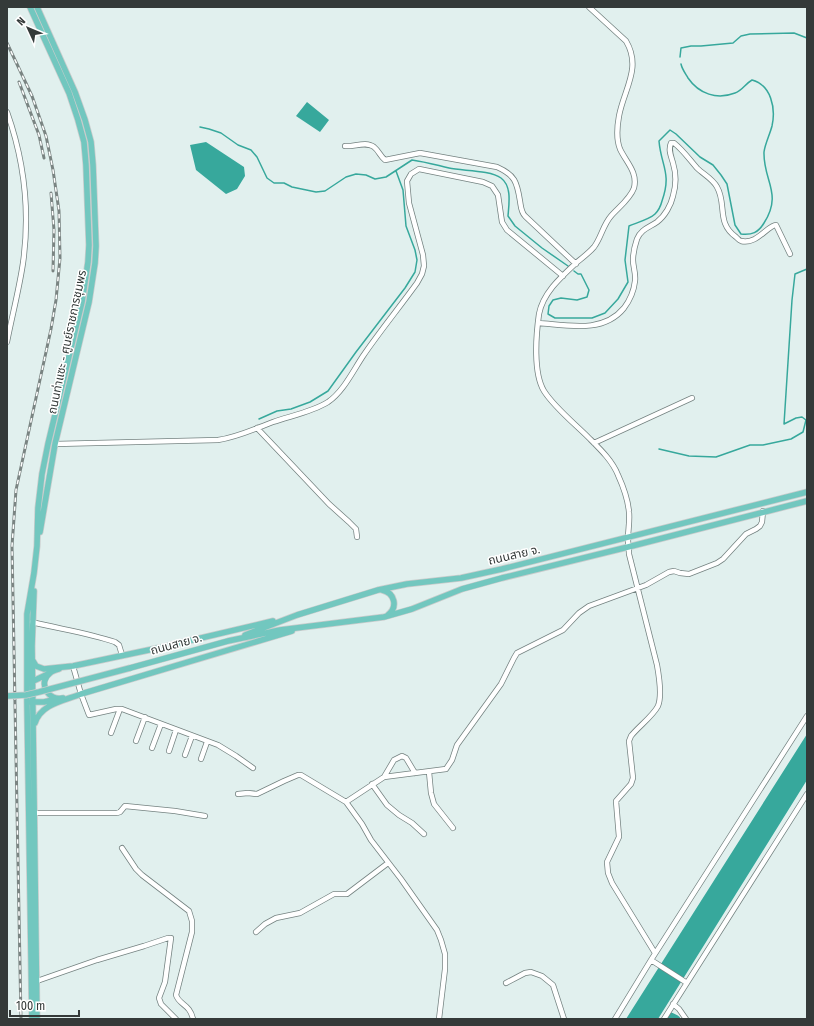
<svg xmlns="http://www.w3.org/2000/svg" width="814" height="1026" viewBox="0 0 814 1026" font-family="'Fira Sans Condensed','Noto Sans Thai',sans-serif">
<rect width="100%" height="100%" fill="#e1f0ee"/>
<path fill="#37a89c" d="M307 102 329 120 320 132 296 116Z
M206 142 244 167 245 176 237 189 226 194 196 170 190 145Z
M807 734V780L658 1019H626Z"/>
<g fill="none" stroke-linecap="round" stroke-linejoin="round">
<path stroke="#37a89c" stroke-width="1.5" d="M680 57 681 48 691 46H701L733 43 741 36 750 34 794 33 807 38
M200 127 209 129 221 133 238 145 251 150 257 157 267 178 274 183H284L292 187 316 192 325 191 346 177 356 174 366 175 375 179 386 177 412 160C426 162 436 165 449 168 462 171 490 170 501 178 512 186 509 204 508 216L515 226 542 248 568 266
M574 271 578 274H581L589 290 587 297 577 300 561 298 553 300 549 306 548 314 555 318H592L605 313 618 299 628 282 625 260 629 226C636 223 650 219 655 214 658 211 661 205 662 201 672 173 661 166 659 141L670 130 676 134 700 157 713 165 721 175 727 184 735 225 741 234C752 235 758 233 764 223 783 193 763 181 764 152 765 144 770 134 772 126 776 108 771 85 752 80 745 84 742 91 735 93 717 100 699 94 688 78 685 73 682 69 681 64
M259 419 277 411 291 409 310 402 328 391 356 352 405 288 415 272 417 260 415 250 406 226 403 190 396 171
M659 449 689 456 716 457 750 445H763L791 439 803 432 806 420 802 417 796 418 784 424 792 300 795 274 807 269"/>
<path stroke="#37a89c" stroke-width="8" d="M672 1017 676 1019"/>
<g stroke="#748280" stroke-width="6">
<path id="minor" d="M589 7 626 41C642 68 624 89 619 116 617 127 616 139 620 149 626 162 638 172 634 188 630 199 619 207 611 216 603 225 601 238 594 247 589 253 582 258 576 263 561 277 543 293 539 314 536 335 533 373 544 391 554 407 575 424 588 437 599 448 612 460 618 475 623 486 628 500 629 512 630 521 628 530 628 539 628 544 629 549 629 554L657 665C659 676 662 696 658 706 653 716 638 727 631 736L629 741 633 778 631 784 616 801 619 837 607 862 608 873 612 883 655 953
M7 112C24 160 30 213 23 263 19 290 12 316 7 342
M345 146C354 147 366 141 374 147 379 151 380 156 385 160L420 153 497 167C515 175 517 182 520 201 521 207 521 212 525 216L576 264
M538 323C567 325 603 334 624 308 630 300 634 290 635 281 636 273 633 267 633 260 633 253 635 245 637 239 641 229 650 227 657 222 665 216 671 205 673 196 676 186 676 173 673 163 671 156 668 150 671 143H674C683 150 689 159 697 168 703 174 713 179 717 187 727 204 716 223 736 237 737 238 740 241 741 241 757 245 768 225 776 225L790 254
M257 428 329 504 349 522 356 529 357 537
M594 443 692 398
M55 444 218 440C238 437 254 429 273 422 290 416 312 412 328 402 343 392 353 371 363 356 380 331 399 308 417 283L422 274 424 266 423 255 409 203 407 181 411 174 419 169 483 182 492 186 498 195 502 222 507 230 563 276
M32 622C60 629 88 633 115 642L119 645 122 655
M73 666 81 694 89 715 116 709H122L218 745 236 756 253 768
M111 733 120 709
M136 741 145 717
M152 748 161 724
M169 751 176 730
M185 755 192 736
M201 759 207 742
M429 772 431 793 434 804 453 828
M384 777 394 760 402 756 406 758 415 773
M372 784 387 805 399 815 412 823 424 834
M238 794 248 793 257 794 284 781 298 775H301L346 802 362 824 371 840 401 879 437 930 441 940 445 954V969L439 1019
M346 802 384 777 446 769 452 760 457 745 501 684 514 658 517 653 563 630 579 613 589 606 646 585 669 572 674 571 680 573 689 574 717 563 723 559 746 534 756 529 760 526 762 522 763 511
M35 813H117L120 812 125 806 175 811 205 816
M122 848 136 869 142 875 189 911 192 921V932L176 995C179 1005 190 1004 193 1019
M256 932 265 924 276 918 300 913 334 894H347L388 863
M651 960 687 983
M37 981 97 960 144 946 168 938H171L165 982 159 998 161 1004 176 1019
M506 983 525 973 531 972 542 976 553 985 564 1019
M673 1004 679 1009 686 1019
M615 1019 651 960 807 716
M664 1019 807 794"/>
</g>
<g stroke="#cacccc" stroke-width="7">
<path id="major" d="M30 7 69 93 78 120 84 142 86 165 89 245 88 262 82 302 48 444 42 474 38 508 37 546 34 573 27 614V702L32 1019
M37 7 75 92 85 120 91 142 93 165 96 246 95 263 89 302 55 444 40 532
M382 590C395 593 398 607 388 615
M34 591 32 646 37 1019
M245 635 297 615 378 590 407 584 461 578 502 569 807 492
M33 661 36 666 44 669 73 666 163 647 273 621
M130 668 228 641 280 630 384 617 412 609 462 589 502 578 628 547 807 501
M59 669C56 670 52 671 50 673 37 683 49 702 63 698
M29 683 48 674
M30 702H44L57 699
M35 723C41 704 63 701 81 694L292 631"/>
</g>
<use href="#minor" stroke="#fff" stroke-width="4.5"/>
<use href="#major" stroke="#72c7bf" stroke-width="5.5"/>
<g stroke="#7a8482" stroke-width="3">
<path id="rail" d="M7 43 32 96 46 136 53 170 59 211 60 258 56 300 51 329 16 490 12 546 21 1019
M19 82 39 135 44 158
M51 193 54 230 53 271"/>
</g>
<use href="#rail" stroke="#fff" stroke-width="1.5" stroke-dasharray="4.5" stroke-linecap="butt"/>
<g stroke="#cacccc" stroke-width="7" stroke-linecap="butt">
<path id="major-bridge" d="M7 696 26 695 39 692 130 668"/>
</g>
<use href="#major-bridge" stroke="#72c7bf" stroke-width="5.5"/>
</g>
<g text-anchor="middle" stroke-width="3" stroke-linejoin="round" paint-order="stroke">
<g font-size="12" fill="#343a39" stroke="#fff">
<text transform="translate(67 342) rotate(-78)" y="4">ถนนท่าแซะ - ศูนย์ราชการชุมพร</text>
<text transform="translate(514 555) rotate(-13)" y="4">ถนนสาย จ.</text>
<text transform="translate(176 644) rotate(-15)" y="4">ถนนสาย จ.</text>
</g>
</g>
<rect width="814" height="1026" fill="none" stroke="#343a39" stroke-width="16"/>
<g transform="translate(28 28) rotate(314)" stroke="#ffffff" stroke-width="3" paint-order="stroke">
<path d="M0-3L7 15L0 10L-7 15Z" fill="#343a39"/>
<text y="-6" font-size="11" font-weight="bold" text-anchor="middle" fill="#343a39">N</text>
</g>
<path d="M10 1010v6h69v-6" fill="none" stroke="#343a39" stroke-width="2"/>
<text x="16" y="1010" font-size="12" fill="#343a39" stroke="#ffffff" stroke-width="3" paint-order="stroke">100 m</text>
</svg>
